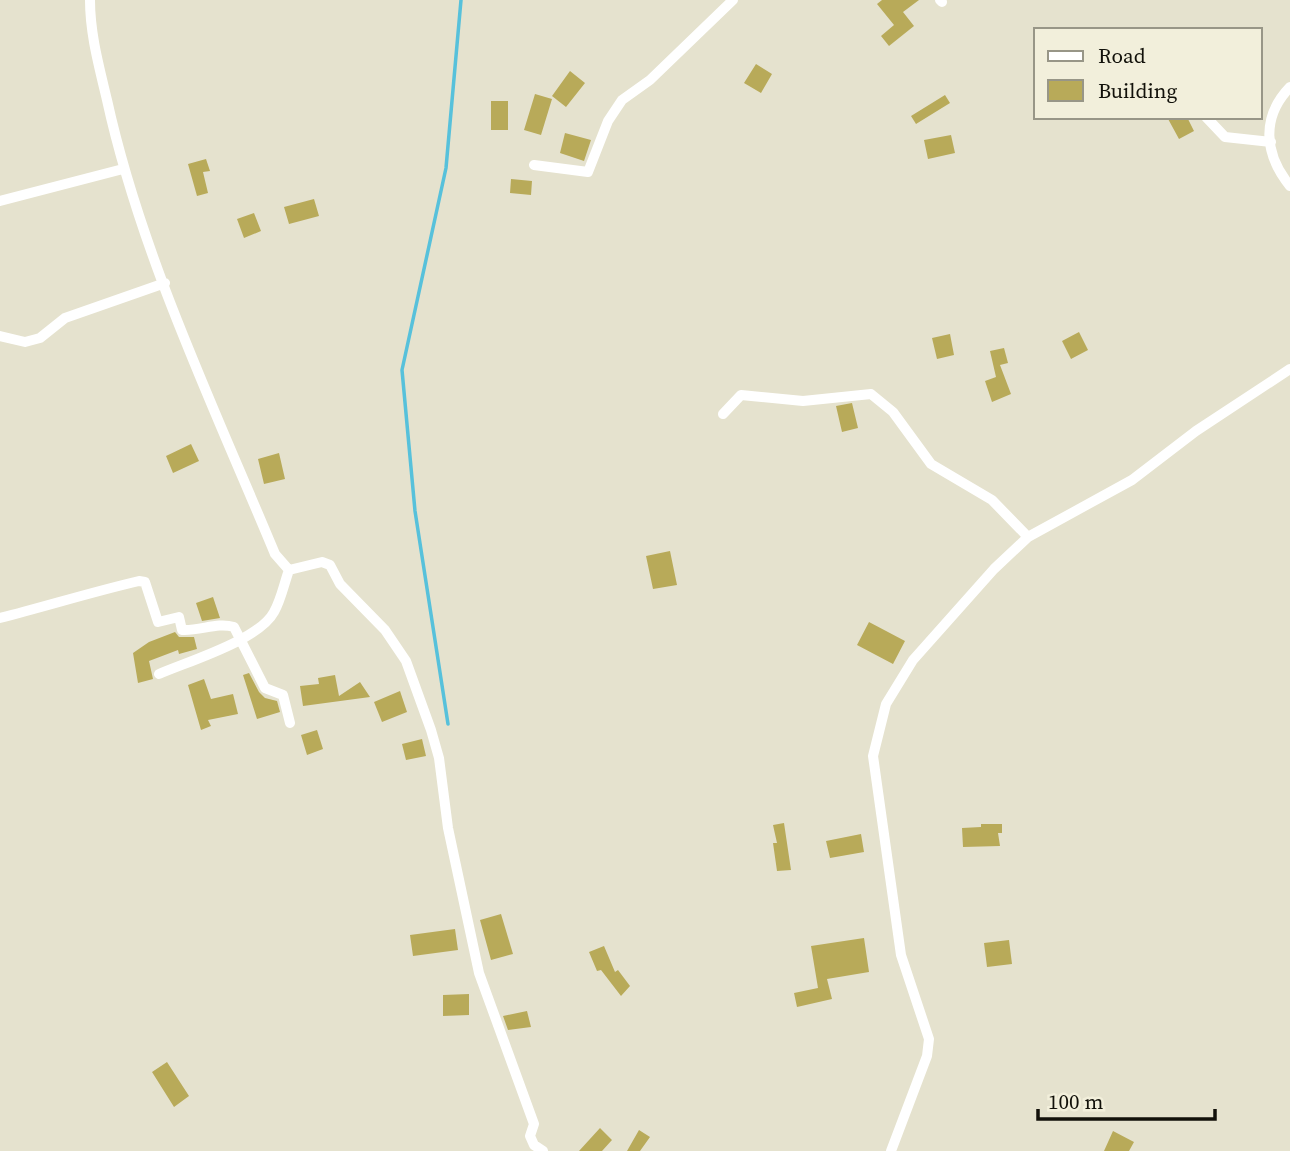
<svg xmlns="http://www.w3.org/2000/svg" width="1290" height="1151" viewBox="0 0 1290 1151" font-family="'Source Serif 4',serif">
<rect width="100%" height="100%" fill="#e5e2ce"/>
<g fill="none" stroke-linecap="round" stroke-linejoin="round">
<path stroke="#57c1db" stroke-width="3.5" d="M448 724 415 511 402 370 446 168 461 0"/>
</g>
<path fill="#b8aa59" d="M882 0H919L903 12 914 26 889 46 881 36 894 25 877 4Z
M756 64 772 74 761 93 744 83Z
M570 71 585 83 566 107 552 96Z
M535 94 552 99 541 135 524 130Z
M945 95 950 103 916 124 911 116Z
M491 101H508V130H491Z
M1167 117H1187L1194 131 1179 139Z
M565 133 591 140 584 161 560 153Z
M951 135 955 153 928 159 924 140Z
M206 159 210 171 203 172 208 193 197 196 188 164Z
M511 179 532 181 531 195 510 193Z
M314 199 319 216 289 224 284 207Z
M254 213 261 231 244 238 237 219Z
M1079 332 1088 350 1071 359 1062 341Z
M950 334 954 355 937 359 932 338Z
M1004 348 1008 363 1000 365 1011 394 992 402 985 381 996 377 990 351Z
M852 403 858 428 842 432 836 406Z
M191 444 199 461 173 473 166 456Z
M279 453 285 479 264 484 258 459Z
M670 551 677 585 653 589 646 556Z
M213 597 220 618 202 621 196 603Z
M869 622 905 641 893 664 857 645Z
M175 632 179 637H194L197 649 179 654 178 650 149 661 153 679 138 683 133 653 149 642Z
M249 673 259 692 265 698 277 701 280 712 257 719 243 675Z
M335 675 339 696 360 682 370 697 303 706 300 686 319 684 318 678Z
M204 679 211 699 233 694 238 714 208 720 211 726 201 730 188 685Z
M400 691 407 712 382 722 374 702Z
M317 730 323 749 307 755 301 735Z
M422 739 426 756 406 760 402 744Z
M784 823 791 870 777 871 773 843H777L773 825Z
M981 824H1002V833H998L1000 846 963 847 962 828 981 827Z
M861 834 864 852 830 858 826 841Z
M501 914 513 954 491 960 480 920Z
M455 929 458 950 413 956 410 935Z
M864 938 869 972 827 979 832 999 797 1007 794 993 818 988 811 946Z
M1009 940 1012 964 987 967 984 943Z
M604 946 615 972 618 970 630 986 621 996 601 970 597 971 589 952Z
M469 994V1015L443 1016V995Z
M527 1011 531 1027 508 1030 503 1016Z
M167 1062 189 1096 174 1107 152 1072Z
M600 1128 612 1140 602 1151H579Z
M639 1130 650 1137 640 1151H627Z
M1113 1131 1134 1142 1129 1151H1104Z"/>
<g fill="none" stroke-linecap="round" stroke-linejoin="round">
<path stroke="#fff" stroke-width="10" d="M90 0C90 34 99 66 107 100 141 255 214 407 275 554L289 570
M940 0 942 2
M1290 87C1261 117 1264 154 1290 186
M1206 117 1225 137 1271 142
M534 165 588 172 608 121 622 100 650 80 733 0
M0 201 123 169
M0 336 25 342 40 338 65 318 165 283
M723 414 741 395 803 401 871 394 893 412 931 464 992 500 1028 537
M289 570 322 562 330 565 340 584 385 630 406 661 431 730 439 758 448 828 479 973 534 1124 530 1136 534 1145 543 1151
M0 618C47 606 92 592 139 581L145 582 158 622 179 617 182 630C201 631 217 622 234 627L265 688 283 695 290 723
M159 674C189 661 259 640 274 612 281 600 284 584 289 570
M891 1151 927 1056 929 1039 901 955 873 756 886 704 913 660 994 569 1028 537 1132 480 1196 431 1290 369"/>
</g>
<rect x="1034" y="28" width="228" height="91" fill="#f2efdb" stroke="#989687" stroke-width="2"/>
<rect x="1048" y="51" width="35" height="10" fill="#ffffff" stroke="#989687" stroke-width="2"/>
<text x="1098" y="63" font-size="21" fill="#12110a">Road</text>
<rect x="1048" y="80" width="35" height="21" fill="#b8aa59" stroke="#989687" stroke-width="2"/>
<text x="1098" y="98" font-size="21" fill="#12110a">Building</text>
<path d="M1038 1109v10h177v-10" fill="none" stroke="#12110a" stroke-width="3.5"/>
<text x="1048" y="1109" font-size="21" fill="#12110a" stroke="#f2efdb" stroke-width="5" paint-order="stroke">100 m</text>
</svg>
